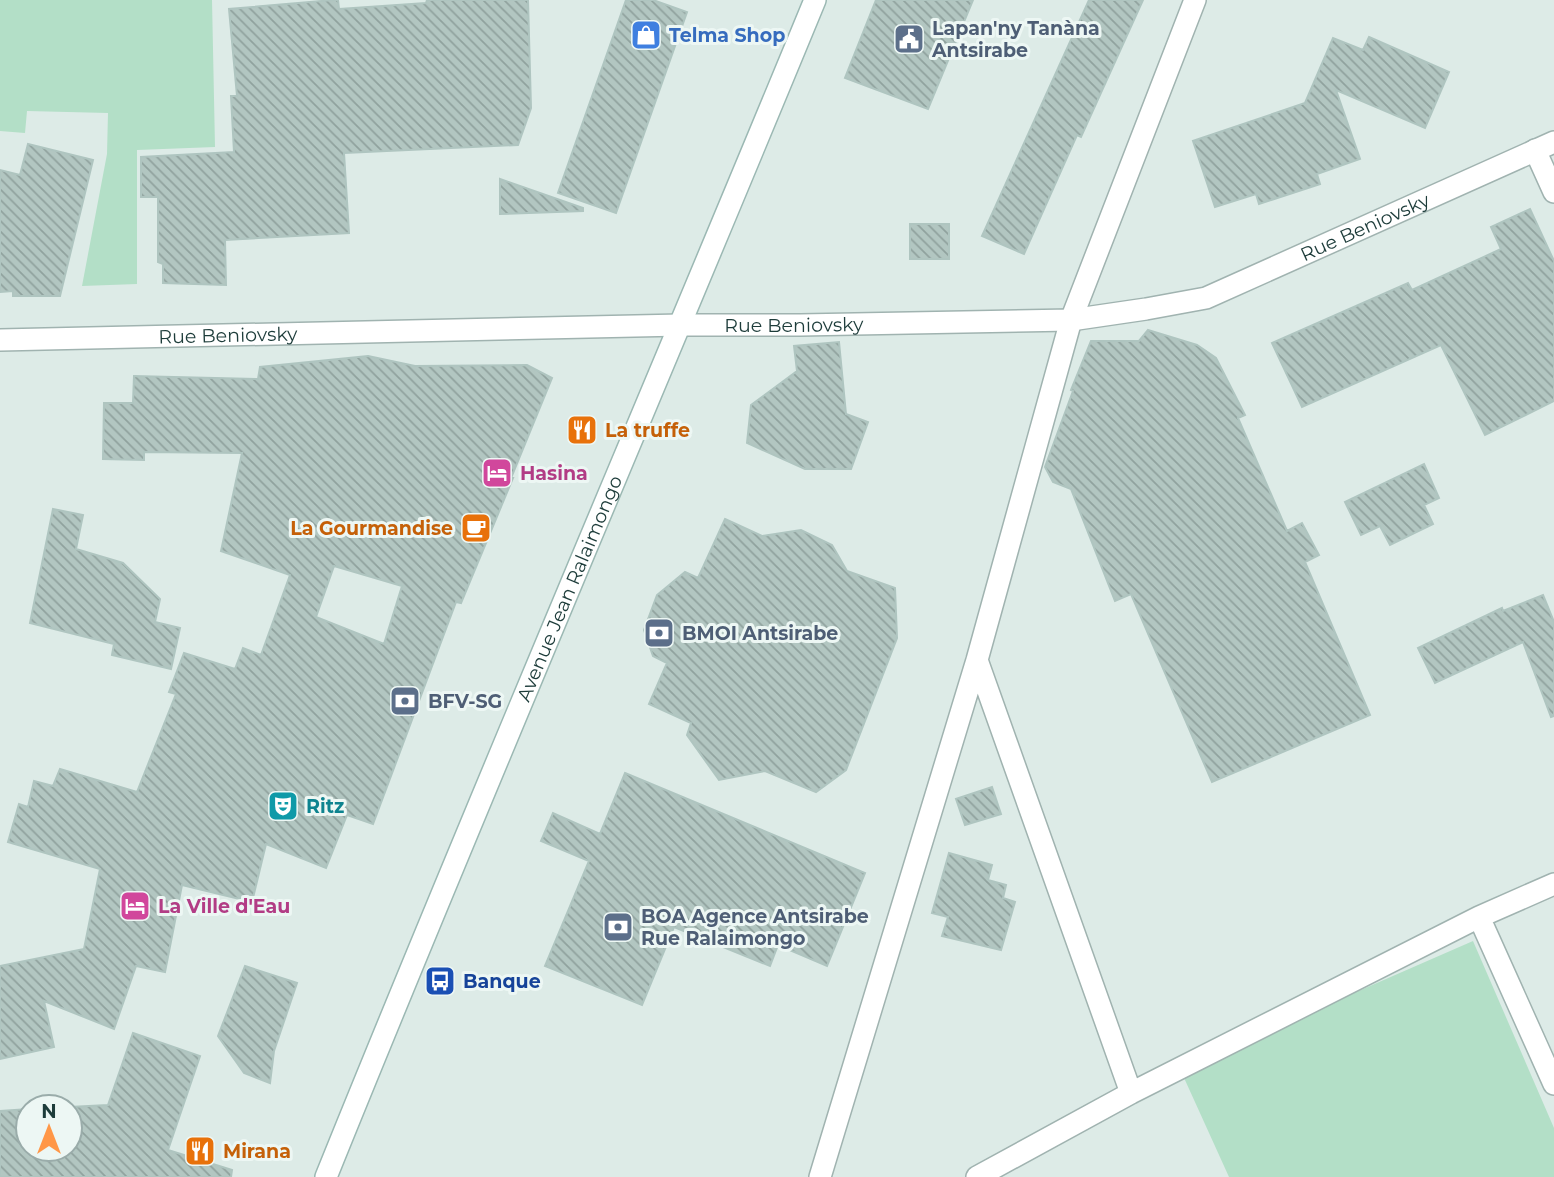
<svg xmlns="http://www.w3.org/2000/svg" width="1554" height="1177" viewBox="0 0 1554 1177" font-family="Montserrat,sans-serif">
<defs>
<pattern id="building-back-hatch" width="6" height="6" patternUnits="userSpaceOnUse" patternTransform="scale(1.75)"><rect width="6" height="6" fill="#b2c6c1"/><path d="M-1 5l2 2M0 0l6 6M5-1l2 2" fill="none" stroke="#90a29e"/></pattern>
</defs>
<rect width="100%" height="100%" fill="#ddebe7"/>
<path fill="#b3dfc7" d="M0 0H212L215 147 137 150V284L82 286 107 154 108 113 27 111 25 133 0 131Z
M1473 941 1554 1128V1177H1229L1180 1069Z"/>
<path fill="url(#building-back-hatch)" stroke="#afc5c0" stroke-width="2" fill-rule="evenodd" d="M333 0H338L339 9 426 3 427 0H528L531 108 518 145 344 153 349 233 225 240 226 285 163 283V264L158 262V197H141V157L234 152 231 96H237L229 9Z
M626 0H653L687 12 616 213 558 193Z
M876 0H973L928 109 845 78Z
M1089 0H1143L1081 137 1077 135 1024 254 982 236Z
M1369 37 1449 72 1425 128 1336 90 1360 159 1317 174 1320 184 1259 204 1256 194 1215 207 1193 141 1305 103 1333 38 1363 50Z
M28 144 93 160 60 296H13V291L0 292V170L20 175Z
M500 179 583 208V211L500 214Z
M1530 209 1554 261V401L1485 435 1441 345 1302 407 1272 343 1408 283 1412 290 1501 249 1491 227Z
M910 224H949V259H910Z
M1148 330 1197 345 1216 358 1245 415 1238 418 1287 531 1302 523 1319 555 1305 562 1370 715 1212 782 1131 594 1115 601 1071 489 1053 482 1045 467 1073 391 1071 390 1091 341H1139Z
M839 342 846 414 868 422 851 469H805L747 443 751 405 797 371 794 346Z
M368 356 415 366 527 365 552 378 511 478H513L461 603 456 602 373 824 347 815 326 868 266 844 252 902 182 885 165 972 136 966 114 1029 44 1001 54 1047 0 1059V966L84 949 100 869 8 842 19 804 28 807 34 781 53 786 60 769 137 792 176 694 169 692 184 653 235 669 243 648 261 655 290 575 221 551 242 453 144 452V460L103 459 104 403H133L134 376 258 379 260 367ZM334 566 402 586 384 644 316 617Z
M1424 464 1439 498 1424 505 1433 524 1390 545 1380 526 1361 535 1345 502Z
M53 509 83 515 76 549 123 563 160 599 155 622 180 628 171 669 112 655 114 644 30 623Z
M725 519 762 536 801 530 832 545 847 571 895 588 897 638 846 770 816 792 765 771 719 780 687 735 691 723 649 704 667 663 653 656 644 630 657 595 685 572 698 578Z
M1543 595 1554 622V716L1551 717 1523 642 1435 683 1418 648 1502 608 1503 611Z
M625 773 865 873 827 966 778 945 770 966 674 927 642 1005 545 966 589 861 541 841 553 813 600 834Z
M992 787 1001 814 965 825 956 799Z
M949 853 992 865 988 880 1006 885 1003 898 1015 902 1001 950 942 936 948 917 932 913Z
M245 966 297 983 274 1051 270 1083 244 1073 218 1036Z
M133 1033 200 1056 168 1150 232 1170 231 1177H0V1111L28 1109V1149H70V1107H69L108 1105Z"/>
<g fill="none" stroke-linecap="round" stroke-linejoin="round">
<g stroke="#a0b3b0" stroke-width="24">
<path id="minor" d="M1535 150 1554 192
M977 660 1131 1093
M1479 917 1554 1084
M820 1177 977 660 1071 320 1195 0
M977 1177 1131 1093 1479 917 1554 884"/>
</g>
<g stroke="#a0b3b0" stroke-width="24">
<g id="tertiary">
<path id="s1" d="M0 340 681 325H800L1071 320 1146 309 1206 298 1554 142"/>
</g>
</g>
<g stroke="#9bb8b3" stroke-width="24">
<g id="secondary">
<path id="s2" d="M326 1177C485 783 653 393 815 0"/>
</g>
</g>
<use href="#minor" stroke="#fff" stroke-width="21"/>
<use href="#tertiary" stroke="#fff" stroke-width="21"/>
<use href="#secondary" stroke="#fff" stroke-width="21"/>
</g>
<defs>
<g id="shop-square" transform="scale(1.575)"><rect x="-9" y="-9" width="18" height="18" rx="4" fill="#3f7fe0" stroke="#edf7f4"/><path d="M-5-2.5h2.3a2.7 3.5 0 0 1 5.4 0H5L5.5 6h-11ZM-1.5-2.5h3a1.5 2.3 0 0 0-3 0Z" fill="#fff"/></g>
<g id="civic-square" transform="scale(1.575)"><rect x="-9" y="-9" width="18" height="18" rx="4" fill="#5c6f8a" stroke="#edf7f4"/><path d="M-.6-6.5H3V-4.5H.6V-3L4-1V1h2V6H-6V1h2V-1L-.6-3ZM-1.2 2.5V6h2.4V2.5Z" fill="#fff"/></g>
<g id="restaurant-square" transform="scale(1.575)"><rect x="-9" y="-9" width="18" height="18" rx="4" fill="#e8710a" stroke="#edf7f4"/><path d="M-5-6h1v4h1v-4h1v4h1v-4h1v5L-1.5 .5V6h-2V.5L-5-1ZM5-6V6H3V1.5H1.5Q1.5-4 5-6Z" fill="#fff"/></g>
<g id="hotel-square" transform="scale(1.575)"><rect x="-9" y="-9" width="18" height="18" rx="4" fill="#d1479c" stroke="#edf7f4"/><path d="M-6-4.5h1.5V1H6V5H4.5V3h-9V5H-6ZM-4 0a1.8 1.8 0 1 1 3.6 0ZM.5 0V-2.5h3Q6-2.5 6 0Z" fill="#fff"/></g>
<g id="cafe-square" transform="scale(1.575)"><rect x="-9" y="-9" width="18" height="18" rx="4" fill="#e8710a" stroke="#edf7f4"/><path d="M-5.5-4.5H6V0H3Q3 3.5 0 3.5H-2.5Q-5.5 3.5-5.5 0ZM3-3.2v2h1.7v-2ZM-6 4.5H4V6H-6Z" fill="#fff"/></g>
<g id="bank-square" transform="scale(1.575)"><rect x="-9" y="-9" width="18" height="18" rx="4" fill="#5c6f8a" stroke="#edf7f4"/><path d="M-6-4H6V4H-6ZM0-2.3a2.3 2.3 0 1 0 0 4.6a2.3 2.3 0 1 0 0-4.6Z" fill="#fff"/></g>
<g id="theatre-square" transform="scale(1.575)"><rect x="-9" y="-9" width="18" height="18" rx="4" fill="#0f9aa8" stroke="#edf7f4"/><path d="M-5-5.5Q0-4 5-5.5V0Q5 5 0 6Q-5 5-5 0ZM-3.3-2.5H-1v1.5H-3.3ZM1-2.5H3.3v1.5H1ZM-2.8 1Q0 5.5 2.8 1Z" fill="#fff"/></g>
<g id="bus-square" transform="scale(1.575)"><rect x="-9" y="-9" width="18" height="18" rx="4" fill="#1a4fb4" stroke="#edf7f4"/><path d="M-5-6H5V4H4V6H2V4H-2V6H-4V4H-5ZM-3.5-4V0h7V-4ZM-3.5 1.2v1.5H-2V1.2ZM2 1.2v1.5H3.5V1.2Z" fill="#fff"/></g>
</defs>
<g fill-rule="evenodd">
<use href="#shop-square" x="646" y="35"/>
<use href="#civic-square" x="909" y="39"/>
<use href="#restaurant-square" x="582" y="430"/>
<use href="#hotel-square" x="497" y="473"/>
<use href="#cafe-square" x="476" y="528"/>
<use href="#bank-square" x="659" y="633"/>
<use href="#bank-square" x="405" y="701"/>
<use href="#theatre-square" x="283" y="806"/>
<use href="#hotel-square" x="135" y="906"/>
<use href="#bank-square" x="618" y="927"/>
<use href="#bus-square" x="440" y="981"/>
<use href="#restaurant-square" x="200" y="1151"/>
</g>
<g text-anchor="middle" stroke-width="6" stroke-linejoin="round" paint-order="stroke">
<g font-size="19" font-weight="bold" fill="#4e5e75" stroke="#edf7f4" text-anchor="start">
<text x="932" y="35">Lapan'ny Tanàna<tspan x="932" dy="22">Antsirabe</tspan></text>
<text x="682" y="640">BMOI Antsirabe</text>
<text x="428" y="708">BFV-SG</text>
<text x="641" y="923">BOA Agence Antsirabe<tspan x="641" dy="22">Rue Ralaimongo</tspan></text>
</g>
<g font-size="19" font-weight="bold" fill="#366cbe" stroke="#edf7f4" text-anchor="start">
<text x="669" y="42">Telma Shop</text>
</g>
<g font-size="19" fill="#1d3c3a" stroke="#edf7f4">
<text dy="7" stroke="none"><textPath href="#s1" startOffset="1382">Rue Beniovsky</textPath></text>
<text dy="7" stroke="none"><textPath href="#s1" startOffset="794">Rue Beniovsky</textPath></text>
<text dy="7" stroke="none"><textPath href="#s1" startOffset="228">Rue Beniovsky</textPath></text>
<text dy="7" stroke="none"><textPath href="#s2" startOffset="637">Avenue Jean Ralaimongo</textPath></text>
</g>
<g font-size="19" font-weight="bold" fill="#c56008" stroke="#edf7f4" text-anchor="start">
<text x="605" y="437">La truffe</text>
<text x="453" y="535" text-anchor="end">La Gourmandise</text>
<text x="223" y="1158">Mirana</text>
</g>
<g font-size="19" font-weight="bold" fill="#b23c85" stroke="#edf7f4" text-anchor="start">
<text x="520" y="480">Hasina</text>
<text x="158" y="913">La Ville d'Eau</text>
</g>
<g font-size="19" font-weight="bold" fill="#0d838f" stroke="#edf7f4" text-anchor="start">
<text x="306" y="813">Ritz</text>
</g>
<g font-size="19" font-weight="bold" fill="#164399" stroke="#edf7f4" text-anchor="start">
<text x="463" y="988">Banque</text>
</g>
</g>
<g transform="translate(49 1128)"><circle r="33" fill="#edf7f4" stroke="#9aacaa" stroke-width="2"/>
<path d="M0-5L12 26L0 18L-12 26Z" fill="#ff9747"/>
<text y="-10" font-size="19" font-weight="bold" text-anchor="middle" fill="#1d3c3a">N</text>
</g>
</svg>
